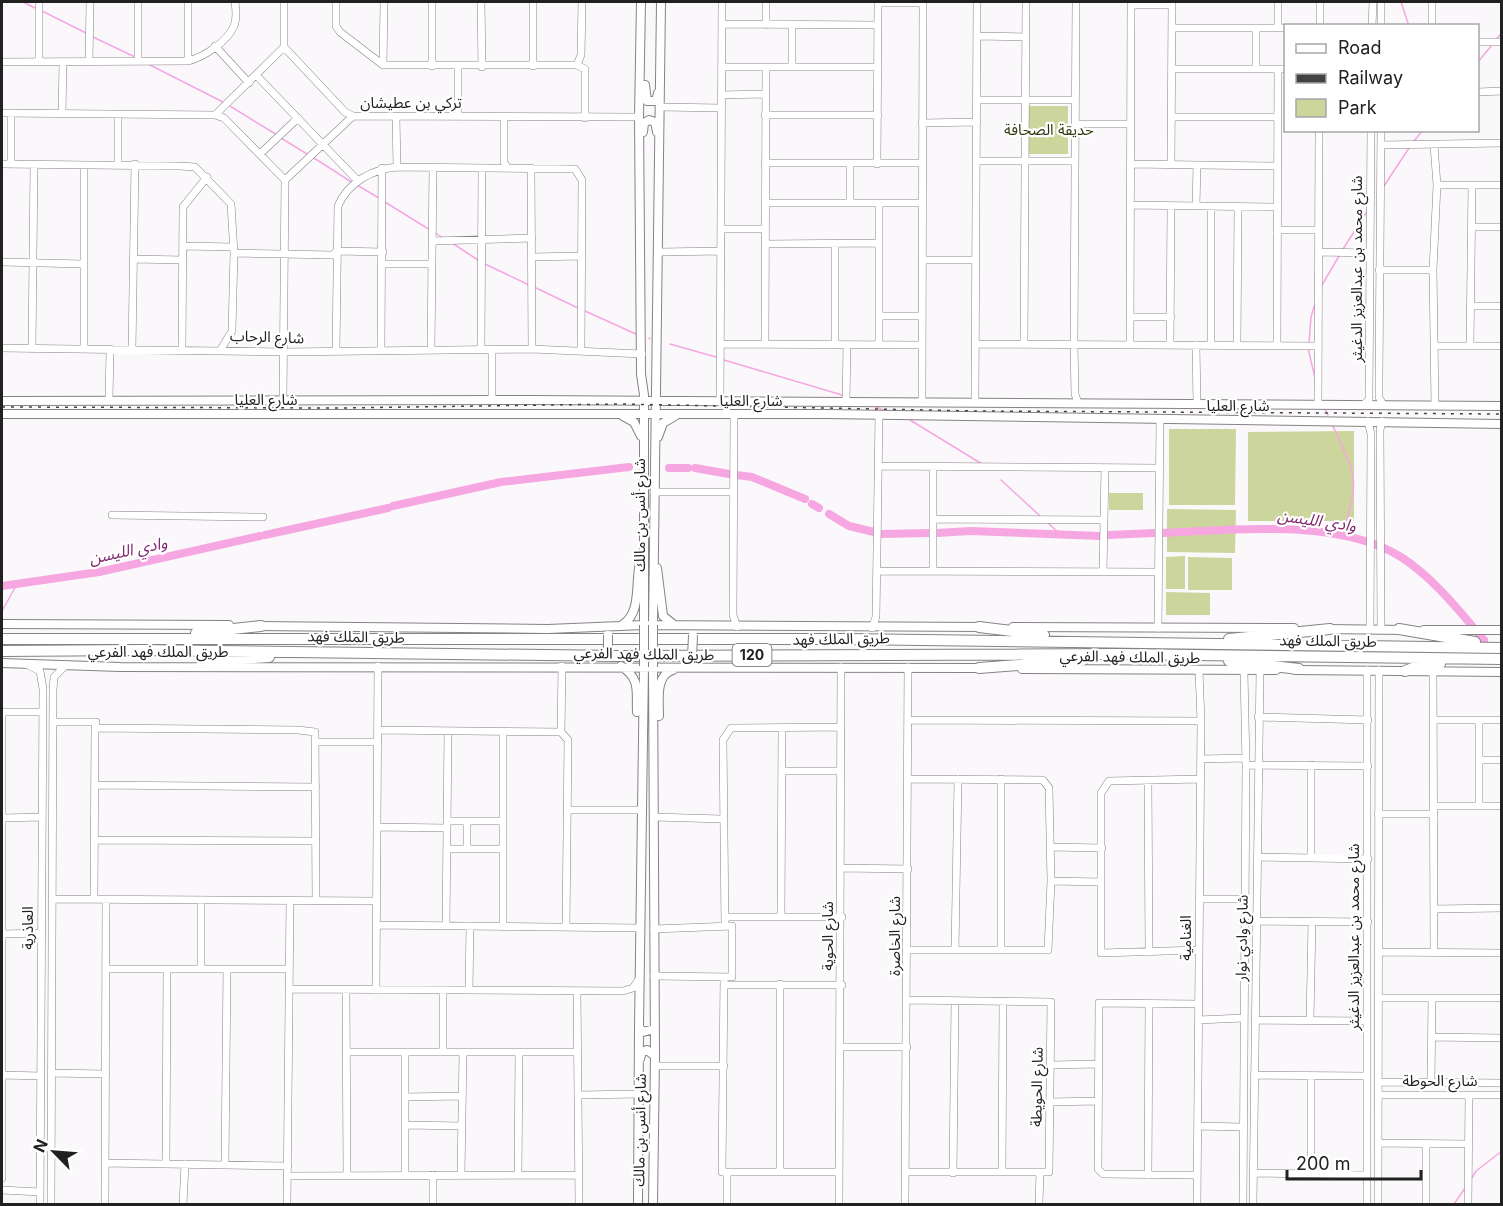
<svg xmlns="http://www.w3.org/2000/svg" width="1503" height="1206" viewBox="0 0 1503 1206" font-family="Inter,'Noto Sans Arabic',sans-serif">
<rect width="100%" height="100%" fill="#fbf8fb"/>
<path fill="#ccd59c" d="M1029 106H1068V154H1029Z
M1169 429H1236L1235 505H1169Z
M1354 431V521H1248V432Z
M1109 493H1143V510H1109Z
M1167 509 1236 510 1235 553 1167 552Z
M1185 556V589H1166V557Z
M1188 557 1232 558V590H1188Z
M1166 592 1210 593V615H1166Z"/>
<g fill="none" stroke-linecap="round" stroke-linejoin="round">
<path stroke="#f6a7e1" stroke-width="1.5" d="M23 2 35 8
M1401 2 1409 26
M42 11 86 33
M93 37 135 57
M1496 39 1502 33
M1478 62 1492 45
M150 65 223 102
M230 106 277 135
M281 138 307 154
M1414 141 1423 130
M314 158 353 183
M357 185 379 198
M1384 186 1409 148
M385 202 430 230
M434 232 443 238
M452 243 478 260
M1343 249 1368 210
M485 264 529 285
M1322 285 1339 256
M534 287 578 308
M585 311 638 335
M649 338 650 339
M1309 343 1311 317 1315 304
M670 344 716 357
M1308 348 1315 378
M724 360 842 395
M874 406 885 411
M1325 409 1328 415
M910 420 982 464
M1333 426C1354 474 1361 477 1344 529
M1001 480 1040 516
M1048 523 1061 535
M2 611 17 584
M1471 1179 1476 1171 1502 1151
M1454 1204 1465 1188"/>
<path stroke="#f6a7e1" stroke-width="8" d="M669 468H688
M695 468 729 474
M736 475 752 477 805 499
M812 504 819 508
M393 506 501 482 629 467
M829 514 849 526 874 532
M937 533 970 531 1100 536
M1162 533C1233 530 1338 518 1401 557 1429 575 1452 602 1473 627
M881 534 929 533
M265 535 388 508
M1108 535 1154 533
M2 586 99 572 260 536
M1477 632 1484 640"/>
<g stroke="#858385" stroke-width="8">
<path id="minor" d="M336 2V26L340 32 383 65
M481 2 482 67
M1076 2 1074 344 1075 394 1078 403
M878 3H923
M1131 5H1172
M722 24 878 25
M766 25V2
M1320 26V2
M1372 26 1373 2
M1381 26V2
M1432 26V2
M1172 28H1286
M1256 28V69
M1278 28V2
M977 36 1026 37
M1478 42H1502
M215 46 249 83
M284 47 345 112 353 116
M138 61V2
M188 61V2
M2 62 188 61C204 57 227 42 234 26 237 19 236 9 235 2
M39 62V2
M89 62 90 2
M383 65H577
M383 65 384 2
M577 65 581 55 582 2
M577 65 585 69V118
M432 66V2
M533 66V2
M722 67H878
M792 67V25
M1172 69H1286
M257 76 358 181
M1478 92 1502 91
M721 95 766 94
M977 100H1075
M661 107 721 108
M2 113 215 115 224 118 285 180
M62 114 63 62
M215 115 284 47V2
M765 115H878
M458 116V67
M396 117 397 167
M504 117V162L507 167
M1172 117H1278
M922 123 977 122
M1075 124H1131
M1381 130 1379 377V397L1383 405
M1381 145 1502 143
M1434 145 1437 185 1433 270 1435 405
M260 154 298 118
M976 161H1075
M765 163H922
M2 164 180 166 195 167 231 204 234 253 232 331 221 349
M11 164V113
M118 164V115
M877 164 878 2
M1131 164 1278 166
M84 165V348
M1171 165 1172 2
M531 168 532 349
M1437 185H1502
M765 203H922
M850 203V164
M1130 205 1277 207
M1196 206 1197 165
M1472 227H1502
M721 229H765
M1277 230H1319
M432 241 532 238
M765 244 879 243
M184 246 234 247
M660 252 721 251
M1319 252 1370 253
M234 253 333 255 337 251 383 252
M532 257 581 256
M134 259 183 260
M922 260H976
M2 262 83 264
M383 264H432
M1379 270H1433
M1471 306H1502
M879 316H922
M1130 317H1171
M720 344 922 345
M765 344 766 67
M835 344V244
M975 344 1318 346
M1024 344 1026 2
M879 345V203
M1130 345 1131 2
M1170 345 1171 206
M1196 345 1197 404
M1211 345V206
M1237 345 1238 207
M1277 345 1278 69
M1435 346H1502
M1470 346 1472 185
M2 348 284 352 532 349 642 354
M32 349 34 165
M132 349 135 164
M182 349 183 207 207 177
M381 349 382 168
M431 349 433 168
M481 349 482 168
M336 350 338 206C348 182 373 169 397 167L575 169 582 180 581 350
M109 400 110 349
M492 400V350
M283 401 285 180 353 116 639 117
M846 401 847 345
M720 402 722 2
M922 402 923 2
M975 402 977 2
M1318 404 1319 130
M1363 405 1369 400V393L1371 130
M734 415 733 615 737 627
M1368 421 1371 434 1370 629
M879 466 1158 468
M654 492H733
M112 515 263 517
M933 519 1104 520
M877 571 1158 572
M933 571V467
M1103 572 1105 468
M872 628 876 617 879 415
M1158 628 1160 419
M1381 629 1380 430 1382 421
M26 664 40 671 43 689 40 1204
M562 666 561 732 568 740 566 927
M1433 671 1434 952
M2 712H43
M1258 717 1368 720
M908 720 1201 721
M1435 720H1502
M1479 720V806
M53 722H96L95 728 298 730 315 732 316 901
M378 730 561 732
M315 742H377
M1201 759 1246 758
M1479 760H1502
M1246 765 1368 766
M782 771H841
M908 779 1043 780 1049 788 1051 881 1048 950H908
M1148 782 1149 952
M95 785 316 787
M1435 806H1502
M568 810H640
M1378 814H1434
M654 817 722 819
M3 818 42 817
M447 821H503
M377 827 447 828
M95 840 316 841
M1051 847 1102 848
M447 849H503
M467 849V821
M1257 857 1368 859
M1311 858V765
M842 868 908 869
M1051 881 1101 882
M52 899 376 901
M94 899 95 728
M1199 899H1245
M201 900V969
M1434 909 1502 908
M725 917H842
M781 917 782 729
M1256 921 1368 922
M376 925 640 928
M446 926 448 731
M725 926 723 740 731 728 841 727
M503 927V731
M654 929 732 926V977L654 976
M2 934 42 933
M1001 949V779
M955 950 958 779
M1199 950 1101 953V793L1109 781 1200 779
M1378 952 1502 953
M106 969H289
M724 977 722 1172H838
M724 985H842
M289 989 623 991 633 988 639 979
M346 990 347 1175
M376 990 378 666
M443 990V1052
M469 990 470 926
M577 991 579 1204
M1379 998H1502
M1198 1020 1243 1018
M1255 1020 1367 1021
M1310 1020 1312 922
M1432 1037 1502 1038
M841 1047H907
M346 1052H578
M405 1052V1175
M1051 1065 1098 1064
M655 1066H724
M51 1073 106 1074
M2 1075 41 1076
M1254 1075 1367 1076
M1378 1082 1502 1083
M1431 1083 1432 998
M578 1095 639 1094
M1378 1095H1502
M405 1097 462 1096
M1050 1102 1097 1101
M405 1125 462 1126
M1198 1126 1242 1127
M1378 1143 1468 1144
M105 1163 288 1166
M166 1164 167 969
M225 1165 227 969
M780 1172V984
M906 1172H1049L1051 1002 908 1000
M1002 1172 1003 1002
M953 1173 955 1001
M1253 1173 1367 1175
M461 1174 463 1052
M1311 1174V1076
M433 1175V1204
M518 1175 519 1052
M1148 1175 1149 1005
M1197 1175 1103 1174 1098 1169 1099 1003 1199 1004
M288 1176 578 1175
M2 1178V712
M2 1190 40 1192
M51 1204 53 690 54 677 66 665
M105 1204 106 900
M183 1204 185 1164
M287 1204 290 901
M727 1204V1172
M839 1204 841 667
M905 1204 908 667
M1039 1204 1040 1172
M1197 1204 1201 721 1199 671
M1243 1204 1246 765 1244 672
M1253 1204 1260 671
M1367 1204V670
M1378 1204 1379 670
M1426 1204V1145
M1468 1204 1469 1095"/>
</g>
<g stroke="#858385" stroke-width="10">
<path id="major" d="M641 2 639 117 641 374 644 395V625
M645 85 647 101H656L658 93
M643 132 644 123 649 120 655 122 657 132
M2 401 531 400 1502 406
M2 414H827L1502 424
M623 416 634 422 641 436
M658 437 663 423 675 416
M657 568 663 616 673 624
M2 624 229 625
M622 625C642 613 635 583 640 563
M653 625 661 2
M257 626 548 629 644 625 985 627
M1013 627 1294 628
M1325 629 1405 630
M1424 630H1502
M2 663 120 667 985 668
M621 666C641 679 636 691 637 712
M644 666 639 1027 643 1032 654 1029
M653 667 655 1056
M1022 669 1276 670
M1295 670 1502 672
M659 716C659 700 655 675 673 670
M640 1059 642 1052 647 1050 655 1056 653 1204
M638 1204 639 1027"/>
</g>
<g stroke="#858385" stroke-width="12">
<path id="highway" d="M979 627 1044 635
M1399 629 1475 642
M196 633 261 626
M2 639H845L1502 648
M1229 639 1330 629
M2 651 140 650 618 656 1119 654 1502 659
M1229 661 1299 669
M201 666 224 660 269 657
M979 668 1083 660
M1405 671 1418 666 1440 664"/>
</g>
<use href="#minor" stroke="#fff" stroke-width="7"/>
<use href="#major" stroke="#fff" stroke-width="8"/>
<use href="#highway" stroke="#fff" stroke-width="10"/>
<path stroke="#434142" stroke-width="1.5" stroke-dasharray="3 6" stroke-linecap="butt" d="M2 407 339 408 620 404 978 411 1502 414"/>
<g stroke="#858385" stroke-width="10" stroke-linecap="butt">
<path id="major-bridge" d="M644 625V666
M653 625V667
M608 635V657
M692 658 693 635"/>
</g>
<use href="#major-bridge" stroke="#fff" stroke-width="8"/>
</g>
<g text-anchor="middle" stroke-width="4.5" stroke-linejoin="round" paint-order="stroke">
<rect fill="#fff" stroke="#646464" stroke-width="1.5" x="732.5" y="644" width="39" height="22" rx="4.5"/>
<g font-size="14" font-weight="bold" fill="#222121">
<text x="752" y="660">120</text>
</g>
<g font-size="15" fill="#222121" stroke="#fff">
<text x="411" y="108">تركي بن عطيشان</text>
<text transform="translate(1357 269) rotate(-90)" y="5">شارع محمد بن عبدالعزيز الدغيثر</text>
<text transform="translate(267 337) rotate(2)" y="5">شارع الرحاب</text>
<text x="266" y="405">شارع العليا</text>
<text x="751" y="406">شارع العليا</text>
<text x="1238" y="411">شارع العليا</text>
<text transform="translate(640 515) rotate(-90)" y="5">شارع أنس بن مالك</text>
<text transform="translate(356 637) rotate(1)" y="5">طريق الملك فهد</text>
<text transform="translate(841 639) rotate(-1)" y="5">طريق الملك فهد</text>
<text transform="translate(1328 641) rotate(1)" y="5">طريق الملك فهد</text>
<text x="158" y="657">طريق الملك فهد الفرعي</text>
<text transform="translate(644 654) rotate(1)" y="5">طريق الملك فهد الفرعي</text>
<text transform="translate(1130 657) rotate(1)" y="5">طريق الملك فهد الفرعي</text>
<text transform="translate(28 928) rotate(-90)" y="5">العاذرية</text>
<text transform="translate(828 936) rotate(-90)" y="5">شارع الحوية</text>
<text transform="translate(895 936) rotate(-90)" y="5">شارع الخاصرة</text>
<text transform="translate(1354 937) rotate(-90)" y="5">شارع محمد بن عبدالعزيز الدغيثر</text>
<text transform="translate(1186 938) rotate(-90)" y="5">الغنامية</text>
<text transform="translate(1242 938) rotate(-89)" y="5">شارع وادي نوار</text>
<text x="1440" y="1086">شارع الحوطة</text>
<text transform="translate(1037 1087) rotate(-89)" y="5">شارع الحويطة</text>
<text transform="translate(640 1130) rotate(-89)" y="5">شارع أنس بن مالك</text>
</g>
<g font-size="15" fill="#32360e" stroke="#fff">
<text x="1049" y="135">حديقة الصحافة</text>
</g>
<g font-size="16" font-style="italic" fill="#822870" stroke="#fff">
<text transform="translate(1317 520) rotate(8)" y="6">وادي الليسن</text>
<text transform="translate(128 550) rotate(-12)" y="6">وادي الليسن</text>
</g>
</g>
<rect width="1503" height="1206" fill="none" stroke="#222121" stroke-width="6"/>
<rect x="1284" y="24" width="195" height="108" fill="#ffffff" stroke="#a7a6a6" stroke-width="1.5"/>
<rect x="1296" y="44" width="30" height="9" fill="#ffffff" stroke="#a7a6a6" stroke-width="1.5"/>
<text x="1338" y="54" font-size="18" fill="#222121">Road</text>
<rect x="1296" y="74" width="30" height="9" fill="#434142" stroke="#a7a6a6" stroke-width="1.5"/>
<text x="1338" y="84" font-size="18" fill="#222121">Railway</text>
<rect x="1296" y="99" width="30" height="18" fill="#ccd59c" stroke="#a7a6a6" stroke-width="1.5"/>
<text x="1338" y="114" font-size="18" fill="#222121">Park</text>
<g transform="translate(54 1152) rotate(295)" stroke="#ffffff" stroke-width="4.5" paint-order="stroke">
<path d="M0-4.5L10 22L0 15L-10 22Z" fill="#222121"/>
<text y="-9" font-size="16" font-weight="bold" text-anchor="middle" fill="#222121">N</text>
</g>
<path d="M1287 1170v9h134v-9" fill="none" stroke="#222121" stroke-width="3"/>
<text x="1296" y="1170" font-size="18" fill="#222121" stroke="#ffffff" stroke-width="4.5" paint-order="stroke">200 m</text>
</svg>
